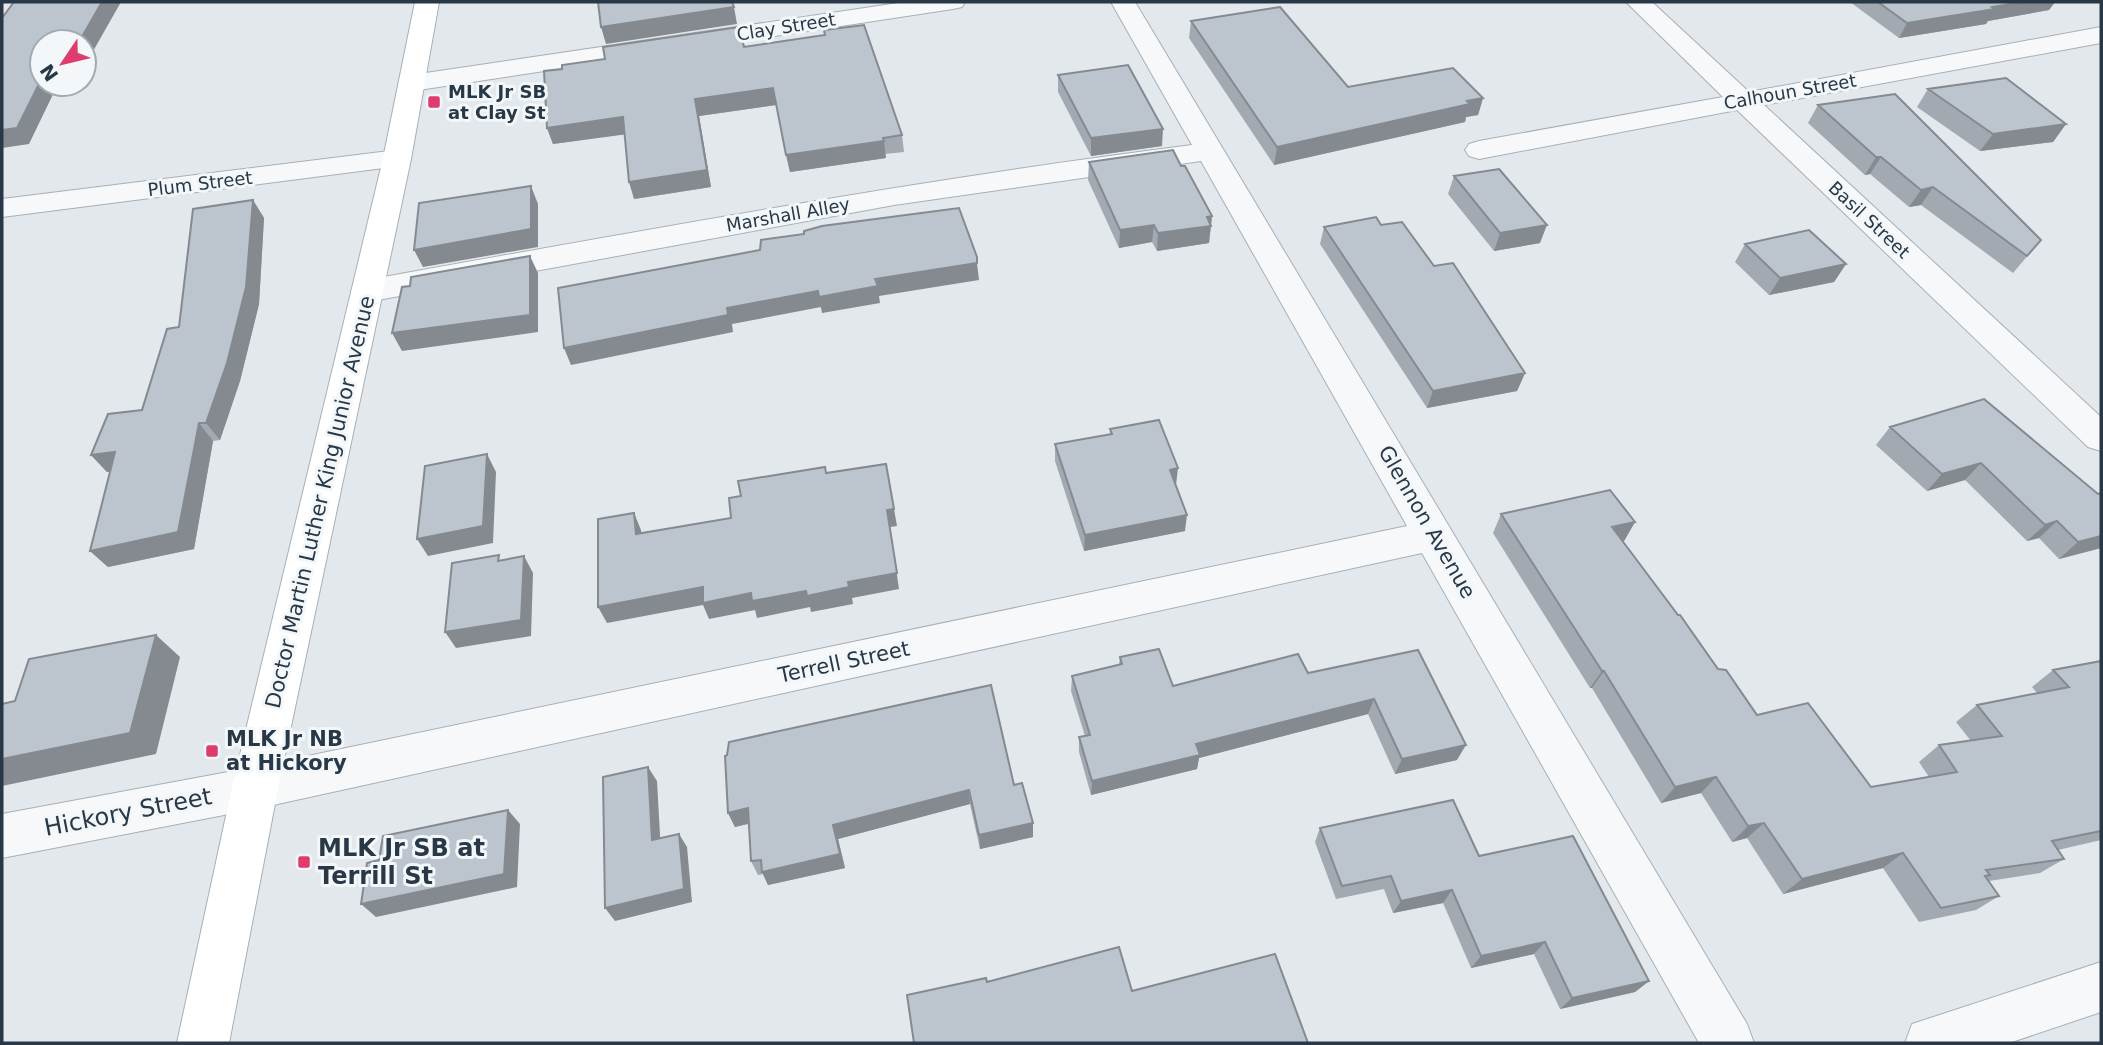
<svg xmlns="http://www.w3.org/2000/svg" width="2103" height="1045" viewBox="0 0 2103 1045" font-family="'DejaVu Sans',sans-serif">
<rect width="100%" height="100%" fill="#e3e8ec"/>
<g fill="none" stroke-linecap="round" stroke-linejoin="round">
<g stroke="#a7b0b7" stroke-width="2">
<path id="minor" d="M905 2H965L962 7 953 9 412 91 403 89 399 83 403 77 412 75Z
M1111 2H1135L1747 1024 1754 1043H1699L1422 553 255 809 2 858V814L255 767 1407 526 1201 161 894 205 367 302 356 298 351 291 356 284 367 280C641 231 915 180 1192 145Z
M1626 2H1652L1749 92 2101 27V43L1764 105 2101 417V451L2088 447 1737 110 1479 159 1469 156 1465 150 1469 144 1479 141 1723 97Z
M397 150 407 153 411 159 407 165 2 217V199Z"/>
</g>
<g stroke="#a7b0b7" stroke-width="2">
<path id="tertiary" d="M2101 962V1012L2009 1043H1905L1912 1024Z"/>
</g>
<g stroke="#a7b0b7" stroke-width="2">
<path id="secondary" d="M415 2H439L411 159 278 788 229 1043H177L232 788 383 159Z"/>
</g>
<use href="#minor" fill="#f6f8fa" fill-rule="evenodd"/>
<use href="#tertiary" fill="#f6f8fa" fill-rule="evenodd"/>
<use href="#secondary" fill="#fff" fill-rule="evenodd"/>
</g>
<path fill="#a2a9b0" d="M1850 2H2055L2049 10 1988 21 1986 24 1899 38Z
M1191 21 1348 87 1483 98 1478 115 1466 117 1465 122 1274 165 1189 38Z
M824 30 902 135 904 152 885 154 886 158 790 172 776 105 699 116 711 187 634 199 624 134 553 144 547 128 744 47 825 35Z
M1058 75 1162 146 1091 156 1058 92Z
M1928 89 2066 124 2053 142 1980 151 1917 107Z
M1818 105 2041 240 2013 273 1921 205 1909 207 1870 174 1865 175 1808 123Z
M1089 162 1181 166 1212 216 1209 243 1157 251 1152 242 1119 248 1088 180Z
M1454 176 1540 243 1494 251 1448 194Z
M253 200 264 218 259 304 240 381 220 440 213 441 194 549 108 567 90 551 110 472H107L91 455 142 410 179 327Z
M1381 225 1434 266 1525 373 1517 391 1427 408 1320 244 1324 227Z
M1745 244 1846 264 1834 282 1769 295 1735 262Z
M1984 399 2101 548 2059 559 2039 538 2027 541 1965 480 1927 491 1876 445 1890 427Z
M1110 429 1176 485 1185 531 1084 551 1055 461V444L1110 435Z
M1501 514 1635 522 1624 541H1622L1718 669 1757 715 1871 787 1929 777 1919 762 1939 745 1971 741 1956 722 1977 705 2037 693 2032 687 2053 670 2101 661V840L2058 850 2064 859 2040 873 1989 881 1999 896 1976 910 1919 922 1883 868 1783 894 1747 838 1732 842 1701 793 1661 803 1592 688H1590L1493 533Z
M1418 650 1457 760 1395 774 1368 714 1199 758 1197 769 1091 795 1079 752V737L1085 736 1071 691 1072 676 1119 665 1120 657 1173 686 1308 673Z
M1014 785 1033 837 980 849 970 804 838 839 845 868 768 885 763 874 758 875 751 861 749 824 735 827 728 813Z
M1320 828 1479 856 1649 981 1635 992 1560 1009 1534 954 1471 968 1443 903 1393 913 1384 889 1336 899 1315 842Z"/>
<path fill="#848a90" d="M102 2H121L88 60 84 54V42H79Z
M2023 2H2055L2049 10 1988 21 1986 24 1899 38 1907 23Z
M734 7 737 24 606 44 601 27Z
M42 78V84H58L29 144 2 148V130Z
M773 88 776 105 699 116 711 187 634 199 629 182 695 99Z
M1483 98 1478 115 1466 117 1465 122 1274 165 1277 147 1467 101Z
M623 117 628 134 553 144 547 128Z
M2066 124 2053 142 1980 151 1993 134Z
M1163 129 1162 146 1091 156V138Z
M884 141 886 158 790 172 786 155Z
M1876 157H1881L1870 174 1865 175Z
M531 186 538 204V247L423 267 414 250Z
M1933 187 1921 205 1909 207 1921 190Z
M253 200 264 218 259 304 240 381 220 440 206 423Z
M1212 216 1209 243 1157 251 1158 233Z
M1154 225 1152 242 1119 248 1120 230Z
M1547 225 1540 243 1494 251 1500 233Z
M530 256 538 273V332L402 351 392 333Z
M977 263 979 280 879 296 880 303 822 313 819 297 875 279Z
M1846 264 1834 282 1769 295 1780 278Z
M818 291 821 307 732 324 733 332 571 365 564 348 727 308Z
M1525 373 1517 391 1427 408 1433 391Z
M199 423 213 441 194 549 108 567 90 551Z
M115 452 131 469 107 472 91 455Z
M487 454 496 472 493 543 428 556 417 539Z
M1981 463 1965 480 1927 491 1942 474Z
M1178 468 1176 485 1170 470Z
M894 509 897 526 890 527 899 589 852 598 853 604 811 612 810 607 757 618 755 610 709 619 703 605 607 623 598 607 703 587 751 593 848 582 887 510Z
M634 513 641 530 643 551 636 534Z
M1187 515 1185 531 1084 551 1085 535Z
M2057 521 2039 538 2027 541 2045 525Z
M1635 522 1624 541 1601 546 1612 527Z
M2101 536V548L2059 559 2078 542Z
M524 556 533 573 531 636 456 648 445 632Z
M156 635 180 657 156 754 2 786V759Z
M1602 671H1604L1592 688H1590Z
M1374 699 1368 714 1199 758 1197 769 1091 795 1092 781 1196 744Z
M1466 745 1457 760 1395 774 1402 759Z
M648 767 657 781 661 853 652 840Z
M1716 777 1701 793 1661 803 1675 787Z
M969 790 970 804 838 839 845 868 768 885 762 872 833 825Z
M748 808 754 822 735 827 728 813Z
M508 810 520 824 517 887 376 917 361 904Z
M1033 823V837L980 849 979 835Z
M1764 823 1747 838 1732 842 1748 826Z
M679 834 687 847 692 902 615 921 605 908Z
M1903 853 1883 868 1783 894 1802 879Z
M1452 890 1443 903 1393 913 1401 901Z
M1545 942 1534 954 1471 968 1481 956Z
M1649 981 1635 992 1560 1009 1572 998Z"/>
<path fill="#bcc5cd" stroke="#848a90" stroke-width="2" d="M14 2H102L79 42H42V78L17 128 2 130V18Z
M598 2H732L734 7 601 27Z
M1878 2H2023L1992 7 1995 9 1907 23Z
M1280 7 1348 87 1453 68 1483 98 1467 101 1470 104 1277 147 1191 21Z
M864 25 902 135 883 138 884 141 786 155 773 88 695 99 707 170 629 182 623 117 547 128 544 71 562 69V65L605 59 603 47 739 27 744 47 825 35 824 30Z
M1128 65 1163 129 1091 138 1058 75Z
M2006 78 2066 124 1993 134 1928 89Z
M1895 94 2041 240 2027 256 1933 187 1921 190 1881 157H1876L1818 105Z
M1173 150 1181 166H1185L1212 216 1207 217 1211 226 1158 233 1154 225 1120 230 1089 162Z
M1499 169 1547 225 1500 233 1454 176Z
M531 186V229L414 250 419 203Z
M253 200 246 287 227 363 206 423H199L178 532 90 551 115 452 91 455 108 414 142 410 167 329 179 327 193 209Z
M959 208 977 257V263L875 279 878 286 819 297 818 291 727 308 728 315 564 348 558 288 760 250 761 240 804 234V231L822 226Z
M1376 217 1381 225 1402 222 1434 266 1453 263 1525 373 1433 391 1324 227Z
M1809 230 1846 264 1780 278 1745 244Z
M530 256V315L392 333 402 287 410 286 411 277Z
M1984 399 2098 494 2101 493V536L2078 542 2057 521 2045 525 1981 463 1942 474 1890 427Z
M1159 420 1178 468 1170 470 1187 515 1085 535 1055 444 1112 434 1110 429Z
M487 454 483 526 417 539 425 466Z
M886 464 894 509 887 510 897 573 848 582 849 587 807 596 806 591 752 601 751 593 703 603V587L598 607V519L634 513 636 534 731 518 729 498 741 496 738 481 825 467 826 473Z
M1610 490 1635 522 1612 527 1678 615H1680L1718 669 1726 670 1757 715 1808 703 1871 787 1957 772 1939 745 2002 736 1977 705 2069 687 2053 670 2101 661V831L2052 841 2064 859 1986 870 1990 875 1985 876 1999 896 1941 908 1903 853 1802 879 1764 823 1748 826 1716 777 1675 787 1604 671H1602L1501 514Z
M499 555 498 561 524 556 521 620 445 632 452 563Z
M156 635 130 733 2 759V704L15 701 29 659Z
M1159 649 1173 686 1298 654 1308 673 1418 650 1466 745 1402 759 1374 699 1196 744 1200 755 1092 781 1079 737 1090 735 1072 676 1122 664 1120 657Z
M991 685 1014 785 1022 783 1033 823 979 835 969 790 833 825 840 854 762 872 761 860 751 861 748 808 728 813 725 756 727 755 729 742Z
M648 767 652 840 679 834 684 889 605 908 603 777Z
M1453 800 1479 856 1573 836 1649 981 1572 998 1545 942 1481 956 1452 890 1401 901 1391 876 1342 886 1320 828Z
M508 810 504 874 361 904 367 863 379 860 383 836Z
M1119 947 1132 991 1275 954 1308 1043H914L907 995 986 978 987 982Z"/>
<g fill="#de3c6d" stroke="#f3f7f9" stroke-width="2.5">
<rect x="427" y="95" width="14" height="14" rx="3.5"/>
<rect x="205" y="744" width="14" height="14" rx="3.5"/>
<rect x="297" y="855" width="14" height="14" rx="3.5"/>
</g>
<g text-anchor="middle" stroke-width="6" stroke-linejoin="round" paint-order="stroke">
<g font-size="18" fill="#283847" stroke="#f3f7f9">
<text transform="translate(786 27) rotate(-9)" y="6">Clay Street</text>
<text transform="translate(1790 92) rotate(-10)" y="6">Calhoun Street</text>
<text transform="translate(200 184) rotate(-7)" y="6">Plum Street</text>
<text transform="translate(788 215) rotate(-10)" y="6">Marshall Alley</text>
<text transform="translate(1869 220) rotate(43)" y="6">Basil Street</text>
</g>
<g font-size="18" font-weight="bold" fill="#283847" stroke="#f3f7f9" text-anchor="start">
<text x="448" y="98">MLK Jr SB<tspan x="448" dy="21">at Clay St</tspan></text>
</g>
<g font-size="21" fill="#283847" stroke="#f3f7f9">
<text transform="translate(320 502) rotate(-77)" y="7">Doctor Martin Luther King Junior Avenue</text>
<text transform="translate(1427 522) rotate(60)" y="7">Glennon Avenue</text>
<text transform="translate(844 662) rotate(-12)" y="7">Terrell Street</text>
</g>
<g font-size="21" font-weight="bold" fill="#283847" stroke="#f3f7f9" text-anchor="start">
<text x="226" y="746">MLK Jr NB<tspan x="226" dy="24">at Hickory</tspan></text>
</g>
<g font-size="24" fill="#283847" stroke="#f3f7f9">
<text transform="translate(128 812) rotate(-11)" y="8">Hickory Street</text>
</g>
<g font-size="24" font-weight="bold" fill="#283847" stroke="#f3f7f9" text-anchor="start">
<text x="318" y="856">MLK Jr SB at<tspan x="318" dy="28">Terrill St</tspan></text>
</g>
</g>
<rect width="2103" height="1045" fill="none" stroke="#283847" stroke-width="7"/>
<g transform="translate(63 63) rotate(235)"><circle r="33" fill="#f3f7f9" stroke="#a2abb2" stroke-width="2"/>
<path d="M0-5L12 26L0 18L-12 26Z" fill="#de3c6d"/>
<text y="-10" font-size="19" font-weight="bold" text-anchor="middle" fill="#283847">N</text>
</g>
</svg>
